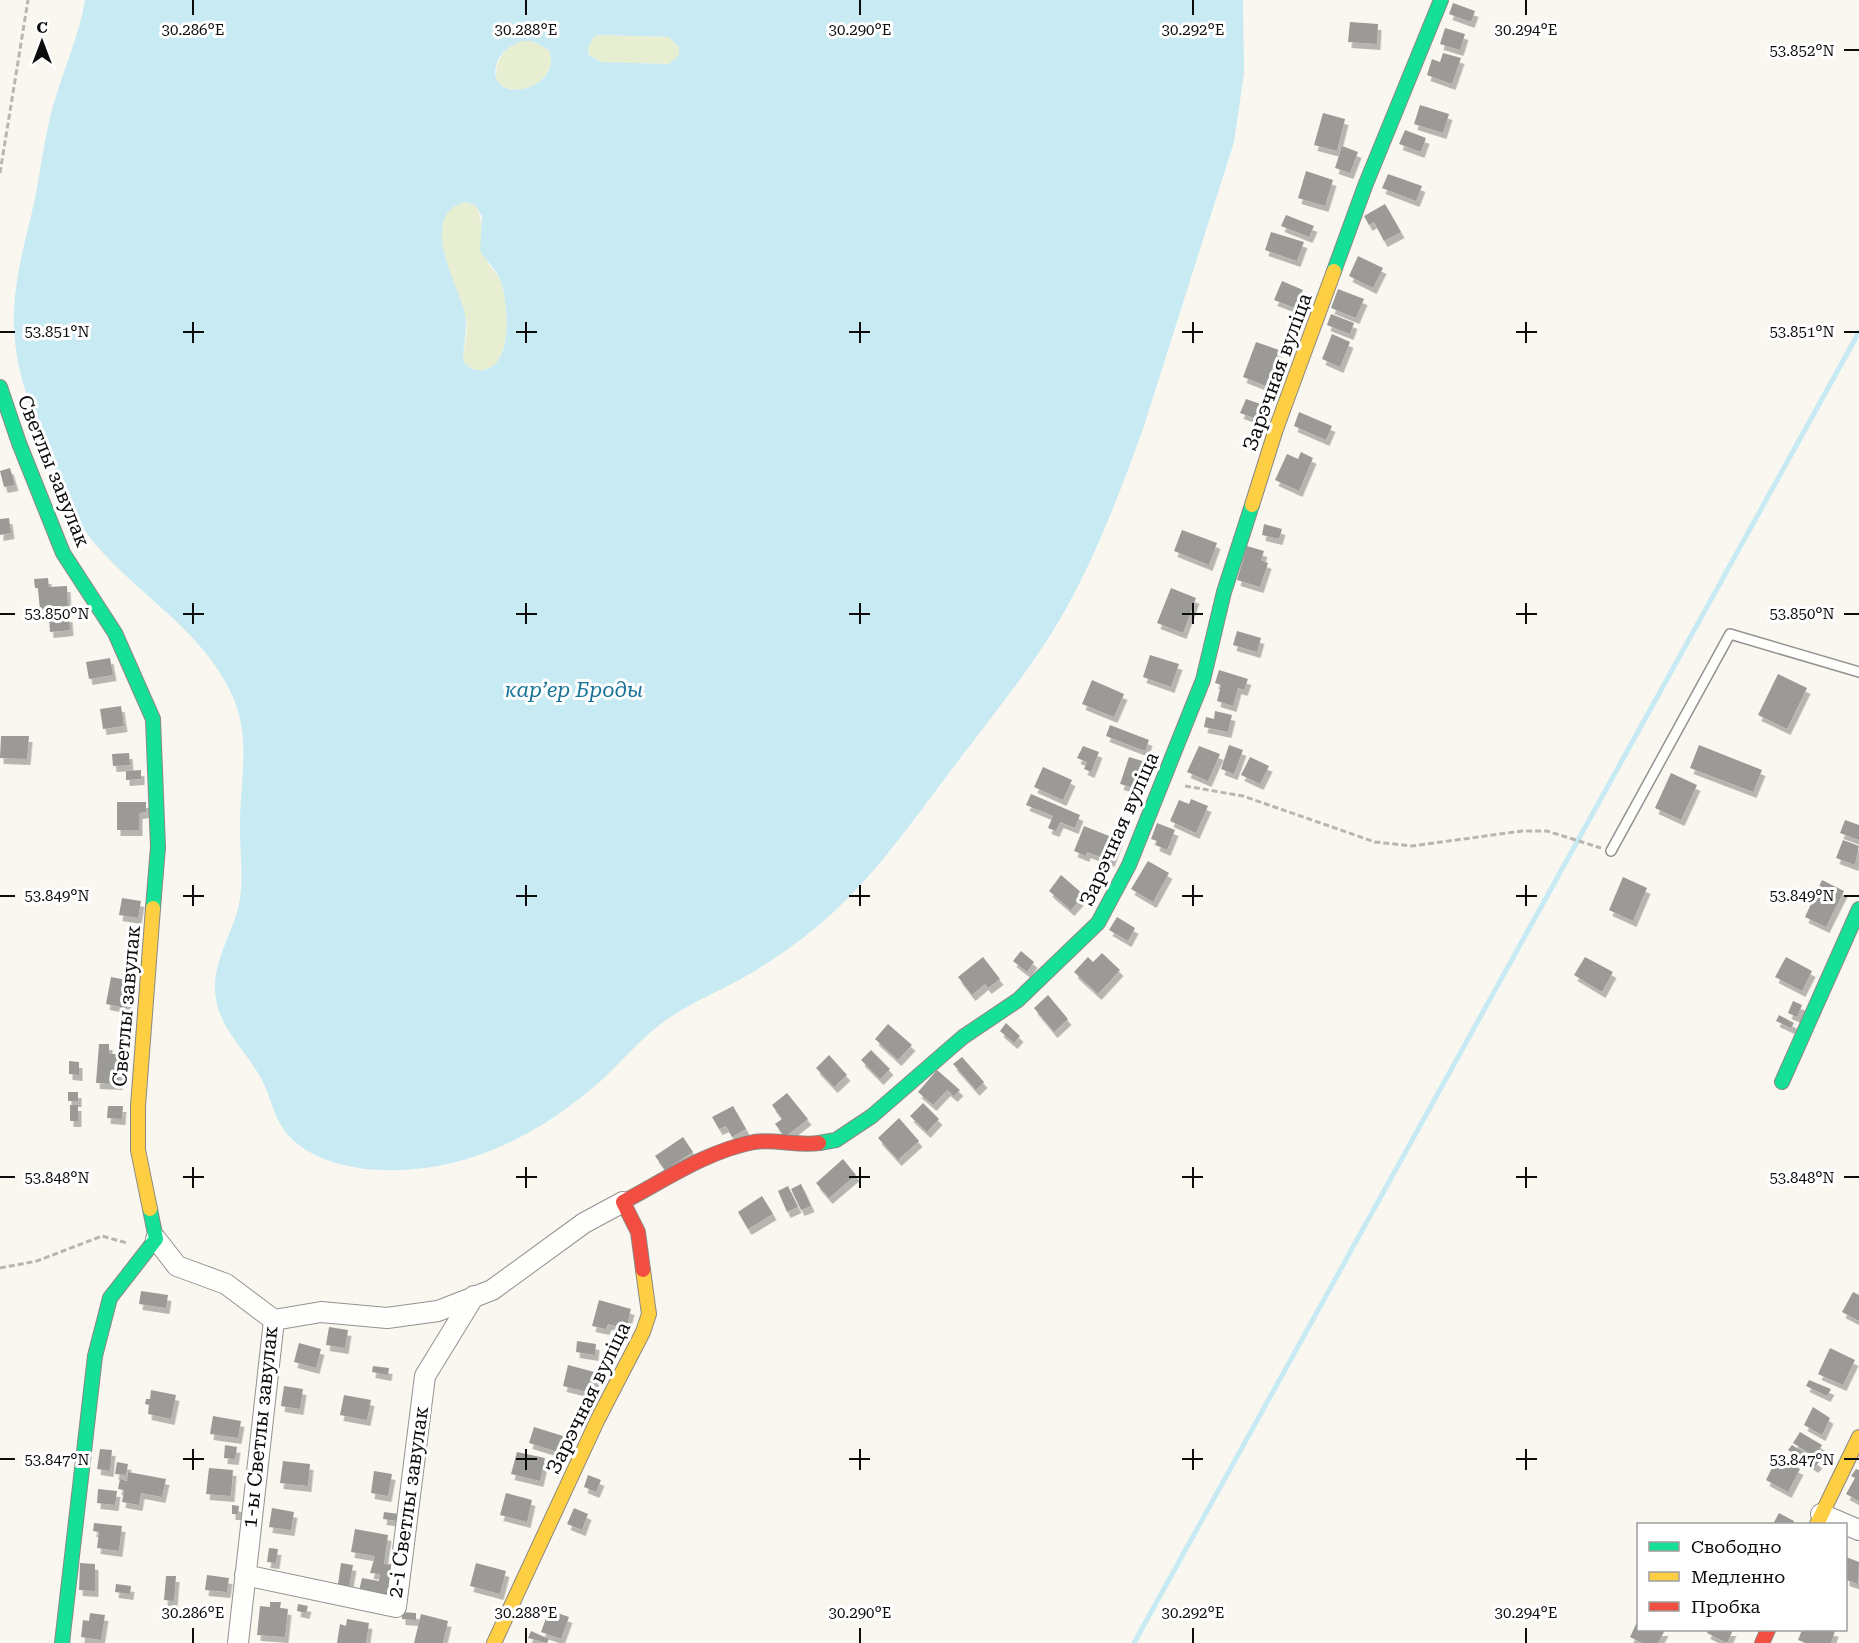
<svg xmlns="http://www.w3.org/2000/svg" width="1859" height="1643" viewBox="0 0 1859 1643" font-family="'Roboto Serif',serif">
<defs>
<filter id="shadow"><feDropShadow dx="3.5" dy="6" stdDeviation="0" flood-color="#0004"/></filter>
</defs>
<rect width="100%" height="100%" fill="#faf7f0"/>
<path fill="#e7eed1" d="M601 35 669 37 679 47V55L670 64 601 62 589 55 588 48 594 36Z
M521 41H532L549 50C560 79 517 103 497 81 493 62 504 48 521 41Z
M465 202 475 205C486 223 479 240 486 259 489 267 498 273 501 282 508 303 514 366 483 370 474 371 469 368 463 361 463 350 467 339 467 328 466 297 412 217 465 202Z"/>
<path fill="#c8eaf3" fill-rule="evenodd" d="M85 0H1243L1244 73 1234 142 1143 429C1119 495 1094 561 1059 621 1025 678 982 728 943 781 904 833 865 888 814 929 795 945 774 959 753 972 722 991 686 1003 657 1027 638 1042 622 1061 604 1078 541 1134 468 1173 382 1170 351 1169 314 1161 291 1138 275 1122 273 1104 264 1084 248 1050 215 1028 215 987 215 958 233 932 239 904 244 880 240 855 240 831 239 784 252 742 233 697 202 626 130 592 86 532 69 510 60 480 49 454 30 409 12 362 14 312 15 275 26 239 34 203 41 171 44 138 53 106 63 70 79 37 85 0ZM601 35 669 37 679 47V55L669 64 601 62 589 55 588 48 594 36ZM521 41H532L549 50C564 90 487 107 496 66 499 53 510 46 521 41ZM465 202 475 205 482 216 480 251C487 262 497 270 501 282 508 303 514 366 483 370 474 371 469 368 463 361 463 345 468 330 465 314 459 286 416 216 465 202Z"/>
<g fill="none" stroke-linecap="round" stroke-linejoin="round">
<path stroke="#c8eaf3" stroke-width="5" d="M1134 1643 1859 332"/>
</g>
<path fill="#9c9a96" filter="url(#shadow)" d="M1453 3 1475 11 1471 22 1449 14Z
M1350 22 1378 24 1377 44 1348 42Z
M1445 28 1465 34 1460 50 1440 44Z
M1443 53 1461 58 1452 84 1427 75 1432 59 1440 62Z
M1420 105 1449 114 1443 133 1414 124Z
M1323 113 1345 119 1337 151 1314 145Z
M1405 130 1426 138 1421 152 1399 144Z
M1342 146 1358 152 1350 173 1335 168Z
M1306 171 1333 180 1325 206 1298 198Z
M1388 174 1422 186 1416 201 1382 188Z
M1385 204 1401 232 1384 241 1374 222 1369 225 1364 216Z
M1286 215 1314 226 1309 237 1281 226Z
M1271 232 1304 242 1297 261 1265 250Z
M1358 256 1383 268 1373 288 1349 276Z
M1282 281 1303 290 1295 308 1274 300Z
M1338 289 1364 299 1356 318 1331 308Z
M1331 314 1354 323 1350 334 1327 325Z
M1332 334 1350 342 1340 367 1322 359Z
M1256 342 1279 350 1266 386 1243 377Z
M1246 399 1269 407 1263 421 1240 413Z
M1299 412 1332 426 1326 440 1294 426Z
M1301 452 1313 458 1299 491 1275 480 1287 454 1298 459Z
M10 468 15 485 4 487 0 471Z
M9 518 11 533 0 535V519Z
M1264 524 1282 529 1279 539 1262 535Z
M1182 530 1217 543 1209 565 1174 551Z
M1247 546 1264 551 1261 560 1268 563 1260 587 1237 580Z
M48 578 49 587 67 586 68 609 40 611 38 588H35L34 579Z
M1171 588 1196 598 1183 633 1157 623Z
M69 616 70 630 50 632 49 618Z
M1237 631 1261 638 1257 652 1233 645Z
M1150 655 1179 664 1171 687 1143 677Z
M110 658 113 675 89 679 86 662Z
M1219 670 1248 679 1244 690 1238 688 1233 706 1217 701 1221 685 1215 683Z
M1778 674 1807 688 1787 729 1758 715Z
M1092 680 1124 694 1114 717 1082 704Z
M121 706 124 726 103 729 100 709Z
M1215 711 1232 715 1228 732 1204 727 1206 717 1214 719Z
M1110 725 1149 740 1145 751 1106 736Z
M1 736H29L27 759 0 758Z
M1229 745 1243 750 1234 774 1221 769Z
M1699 745 1762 770 1753 792 1690 768Z
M1083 746 1099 752 1091 772 1084 769 1087 762 1077 758Z
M1199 746 1220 754 1208 781 1187 772Z
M129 753 130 765 113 766 112 754Z
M1129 757 1146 762 1138 789 1120 784Z
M1250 757 1269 766 1260 784 1241 775Z
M1043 767 1072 780 1063 800 1034 787Z
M141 770V779L126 780V771Z
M1671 773 1697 785 1681 820 1655 808Z
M1031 794 1080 815 1075 828 1060 822 1056 831 1048 828 1053 816 1026 805Z
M1191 799 1208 806 1196 833 1170 821 1179 800 1189 804Z
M117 802H146V812L139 813V830H117Z
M1845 820 1859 825V840L1840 833Z
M1157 823 1175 830 1167 850 1156 845 1157 841 1151 839Z
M1084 826 1119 840 1111 861 1087 852 1086 856 1074 851Z
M1843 840 1859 846 1855 865 1836 858Z
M1148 861 1169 873 1153 902 1131 889Z
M1061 875 1084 895 1071 910 1049 891Z
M1623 877 1647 888 1633 921 1609 910Z
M1822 880 1844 891 1826 927 1805 917Z
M122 898 141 901 138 918 119 915Z
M1117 917 1135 928 1128 941 1109 930Z
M1021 951 1034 962 1027 972 1013 961Z
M1102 953 1120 970 1098 994 1074 972 1088 957 1093 962Z
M983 957 1000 979 988 988 985 984 972 995 958 977Z
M1585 957 1613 972 1602 992 1574 975Z
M1786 957 1812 971 1802 991 1775 977Z
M111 977 132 981 127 1008 106 1004Z
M1048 995 1068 1019 1054 1032 1034 1008Z
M1793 1001 1802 1005 1797 1017 1788 1013Z
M1779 1015 1794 1023 1791 1028 1776 1021Z
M1006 1023 1020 1036 1014 1043 1000 1031Z
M888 1024 912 1045 898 1060 875 1039Z
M99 1044H109V1054H121L119 1084 96 1083Z
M871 1050 890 1069 880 1079 861 1060Z
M829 1055 847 1075 834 1087 816 1068Z
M962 1057 984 1082 976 1090 953 1064Z
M69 1061 79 1062V1075L69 1074Z
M937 1070 960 1090 954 1096 947 1090 933 1105 918 1092Z
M68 1092H78V1101H68Z
M787 1093 808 1119 785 1137 775 1124 782 1119 772 1105Z
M923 1103 939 1119 927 1132 910 1116Z
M70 1105H78V1121H70Z
M108 1106H123L122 1119 107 1118Z
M733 1106 746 1129 732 1137 726 1126 719 1129 712 1117Z
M899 1118 919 1141 898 1160 878 1138Z
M683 1137 693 1152 665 1170 655 1156Z
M843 1159 856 1175 829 1198 816 1183Z
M801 1184 811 1206 801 1210 791 1189Z
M788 1186 798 1207 787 1212 778 1191Z
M762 1196 773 1214 748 1229 738 1212Z
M141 1291 168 1295 166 1308 139 1304Z
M1853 1292 1859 1295V1321L1842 1312Z
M599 1300 631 1309 626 1329 608 1324 606 1329 592 1326Z
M329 1327 348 1330 345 1348 326 1345Z
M577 1341 596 1344 595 1355 576 1352Z
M299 1343 321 1349 316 1368 294 1362Z
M1830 1348 1855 1360 1843 1385 1818 1374Z
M568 1365 598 1373 592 1393 563 1386Z
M373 1366 389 1368 388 1375 372 1372Z
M1809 1380 1831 1389 1827 1396 1806 1386Z
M284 1386 303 1389 300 1409 281 1406Z
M151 1390 176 1395 171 1419 148 1414 149 1405 145 1404 146 1399H150Z
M344 1395 371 1400 367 1420 340 1415Z
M1813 1407 1830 1418 1822 1435 1804 1425Z
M213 1416 241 1421 238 1438 210 1434Z
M534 1427 563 1436 558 1452 529 1443Z
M1800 1432 1822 1445 1815 1457 1793 1443Z
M225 1445 237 1447 235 1459 224 1458Z
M1792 1445 1819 1462 1815 1467 1788 1450Z
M100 1449 112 1450 110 1471 97 1469Z
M517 1452 545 1458 540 1481 511 1474Z
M1777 1458 1800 1469 1788 1492 1766 1480Z
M283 1461 310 1464 308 1486 280 1483Z
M117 1462 128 1464 126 1475 115 1474Z
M209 1468 233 1470 231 1496 206 1494Z
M1856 1469 1859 1470V1501L1846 1494 1855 1478 1851 1476Z
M374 1471 392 1474 388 1496 371 1493Z
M128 1472 166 1479 162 1497 141 1493 139 1505 122 1502 124 1490 118 1489 120 1479 127 1481Z
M588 1475 601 1480 596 1492 584 1487Z
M98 1489 117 1491 115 1505 97 1503Z
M506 1493 532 1500 527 1522 500 1515Z
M232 1505 239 1506 238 1514H232Z
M272 1508 294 1512 291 1530 269 1527Z
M574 1508 588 1514 582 1530 567 1524Z
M384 1512 399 1514 398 1521 383 1519Z
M1779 1513 1794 1521 1793 1524H1773Z
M94 1523 122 1526 119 1551 97 1548 99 1532 93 1531Z
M355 1529 388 1535 384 1564 395 1565 390 1596 359 1591 362 1578 379 1581 380 1574 370 1573 375 1556 351 1552Z
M269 1548 278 1549 276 1563 267 1562Z
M1846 1557 1859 1562 1858 1584 1846 1580Z
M80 1563 95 1564V1591L79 1590Z
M341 1563 353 1565 348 1593 337 1591Z
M476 1563 506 1571 500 1594 470 1586Z
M207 1575 229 1578 227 1592 205 1590Z
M166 1576H176L174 1601 164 1600Z
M116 1584 131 1586 130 1594 115 1592Z
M270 1602H281L280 1608 288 1609 285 1637 257 1635 260 1606 270 1607Z
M298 1604 308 1606 306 1613 297 1611Z
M549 1610 569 1617 561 1639 541 1632Z
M402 1612 416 1613V1620L402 1619Z
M90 1613 105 1615 101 1640 81 1637 83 1620 89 1621Z
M421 1614 448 1621 443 1643H414Z
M347 1619 369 1623 366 1643H337L340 1624 346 1626Z
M1638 1620V1630H1665L1658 1643H1642L1630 1637Z
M1708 1630H1733L1727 1643 1707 1633Z
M1802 1630H1832L1835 1631 1831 1643H1806L1798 1640Z
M531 1631 549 1639 547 1643 528 1638Z"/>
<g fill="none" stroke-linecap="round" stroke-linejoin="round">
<g stroke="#93928f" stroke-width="12">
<path id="lane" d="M1611 851 1730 634 1859 672"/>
</g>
<g stroke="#93928f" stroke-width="22">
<path id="street" d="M156 1239 177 1266 226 1284 274 1320 238 1643
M274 1320 321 1312 387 1318 438 1311 492 1290 584 1223 623 1202
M1821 1514 1859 1530
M245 1575 396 1607 425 1376 474 1296"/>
</g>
<g stroke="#8a8885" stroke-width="16">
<path id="fast" d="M1334 271 1365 186 1441 0
M0 387 19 443 63 553 115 633 153 719 158 847 153 908
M1782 1082 1859 909
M819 1143 836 1140 872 1116 963 1037 1018 1000 1098 923 1129 865 1203 680 1224 592 1252 505
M62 1643 95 1356 110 1298 156 1239 150 1209"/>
</g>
<g stroke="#8a8885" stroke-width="16">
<path id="slow" d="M1252 505 1276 429 1334 271
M150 1209 138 1150V1106L153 908
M1817 1524 1859 1437
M494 1643 598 1419 643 1332 649 1314 643 1270"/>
</g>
<g stroke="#8a8885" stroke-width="16">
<path id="jam" d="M643 1270 638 1232 623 1202C665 1180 707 1151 754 1142 775 1139 798 1146 819 1143
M1762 1643 1768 1630"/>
</g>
<path stroke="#b7b6b5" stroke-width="3" stroke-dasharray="6 3" stroke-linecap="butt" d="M0 173 28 0
M1185 786 1243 796 1375 842 1412 846 1522 831H1547L1601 848
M0 1268 37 1261 102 1236 127 1243"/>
<use href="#lane" stroke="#fefefd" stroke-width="9"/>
<use href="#street" stroke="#fefefd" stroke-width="20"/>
<use href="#fast" stroke="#16e098" stroke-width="14"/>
<use href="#slow" stroke="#ffcf43" stroke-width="14"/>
<use href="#jam" stroke="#f24e42" stroke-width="14"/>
</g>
<path fill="none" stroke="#0c0c0c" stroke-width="2" d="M193 0V15M526 0V15M860 0V15M1193 0V15M1526 0V15M1844 50H1859M193 322V343M526 322V343M860 322V343M1193 322V343M1526 322V343M0 332H15M183 332H204M516 332H537M849 332H870M1182 332H1203M1516 332H1537M1844 332H1859M193 603V624M526 603V624M860 603V624M1193 603V624M1526 603V624M0 614H15M183 614H204M516 614H537M849 614H870M1182 614H1203M1516 614H1537M1844 614H1859M193 885V906M526 885V906M860 885V906M1193 885V906M1526 885V906M0 896H15M183 896H204M516 896H537M849 896H870M1182 896H1203M1516 896H1537M1844 896H1859M193 1167V1188M526 1167V1188M860 1167V1188M1193 1167V1188M1526 1167V1188M0 1177H15M183 1177H204M516 1177H537M849 1177H870M1182 1177H1203M1516 1177H1537M1844 1177H1859M193 1449V1470M526 1449V1470M860 1449V1470M1193 1449V1470M1526 1449V1470M0 1459H15M183 1459H204M516 1459H537M849 1459H870M1182 1459H1203M1516 1459H1537M1844 1459H1859M193 1628V1643M526 1628V1643M860 1628V1643M1193 1628V1643M1526 1628V1643"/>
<g text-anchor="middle" stroke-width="6" stroke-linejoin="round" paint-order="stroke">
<g font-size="20" fill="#0c0c0c" stroke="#fff">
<text transform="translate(1277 372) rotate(-70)" y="7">Зарэчная вуліца</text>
<text transform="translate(54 471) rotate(68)" y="7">Светлы завулак</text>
<text transform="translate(1119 829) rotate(-66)" y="7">Зарэчная вуліца</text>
<text transform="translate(126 1006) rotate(-85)" y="7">Светлы завулак</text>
<text transform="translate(588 1398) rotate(-64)" y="7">Зарэчная вуліца</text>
<text transform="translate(260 1427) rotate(-84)" y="7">1-ы Светлы завулак</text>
<text transform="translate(408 1502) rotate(-82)" y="7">2-і Светлы завулак</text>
</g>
<g font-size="21" font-style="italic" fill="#1a7499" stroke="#fff">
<text x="574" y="697">карʼер Броды</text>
</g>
</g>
<g font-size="15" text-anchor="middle" fill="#0c0c0c" stroke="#fff" stroke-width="6" stroke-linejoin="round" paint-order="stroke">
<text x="193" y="35">30.286°E</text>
<text x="526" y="35">30.288°E</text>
<text x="860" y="35">30.290°E</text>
<text x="1193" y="35">30.292°E</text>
<text x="1526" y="35">30.294°E</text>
<text x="1802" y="56">53.852°N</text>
<text x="57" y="337">53.851°N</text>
<text x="1802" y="337">53.851°N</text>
<text x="57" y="619">53.850°N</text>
<text x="1802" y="619">53.850°N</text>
<text x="57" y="901">53.849°N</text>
<text x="1802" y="901">53.849°N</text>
<text x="57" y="1183">53.848°N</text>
<text x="1802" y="1183">53.848°N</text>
<text x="57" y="1465">53.847°N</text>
<text x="1802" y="1465">53.847°N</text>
<text x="193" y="1618">30.286°E</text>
<text x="526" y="1618">30.288°E</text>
<text x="860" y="1618">30.290°E</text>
<text x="1193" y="1618">30.292°E</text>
<text x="1526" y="1618">30.294°E</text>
</g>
<rect x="1637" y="1523" width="210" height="108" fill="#ffffff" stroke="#9e9e9e" stroke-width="1.5"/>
<rect x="1649" y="1542" width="30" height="9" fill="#16e098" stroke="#9e9e9e" stroke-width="1.5"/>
<text x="1691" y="1553" font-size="18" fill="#0c0c0c">Свободно</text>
<rect x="1649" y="1572" width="30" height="9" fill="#ffcf43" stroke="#9e9e9e" stroke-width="1.5"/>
<text x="1691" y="1583" font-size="18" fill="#0c0c0c">Медленно</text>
<rect x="1649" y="1602" width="30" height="9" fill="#f24e42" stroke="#9e9e9e" stroke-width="1.5"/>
<text x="1691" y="1613" font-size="18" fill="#0c0c0c">Пробка</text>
<g transform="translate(42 42)" stroke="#ffffff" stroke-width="4.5" paint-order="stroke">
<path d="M0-4.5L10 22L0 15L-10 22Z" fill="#0c0c0c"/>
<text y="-9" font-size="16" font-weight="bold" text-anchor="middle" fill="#0c0c0c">С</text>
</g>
</svg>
